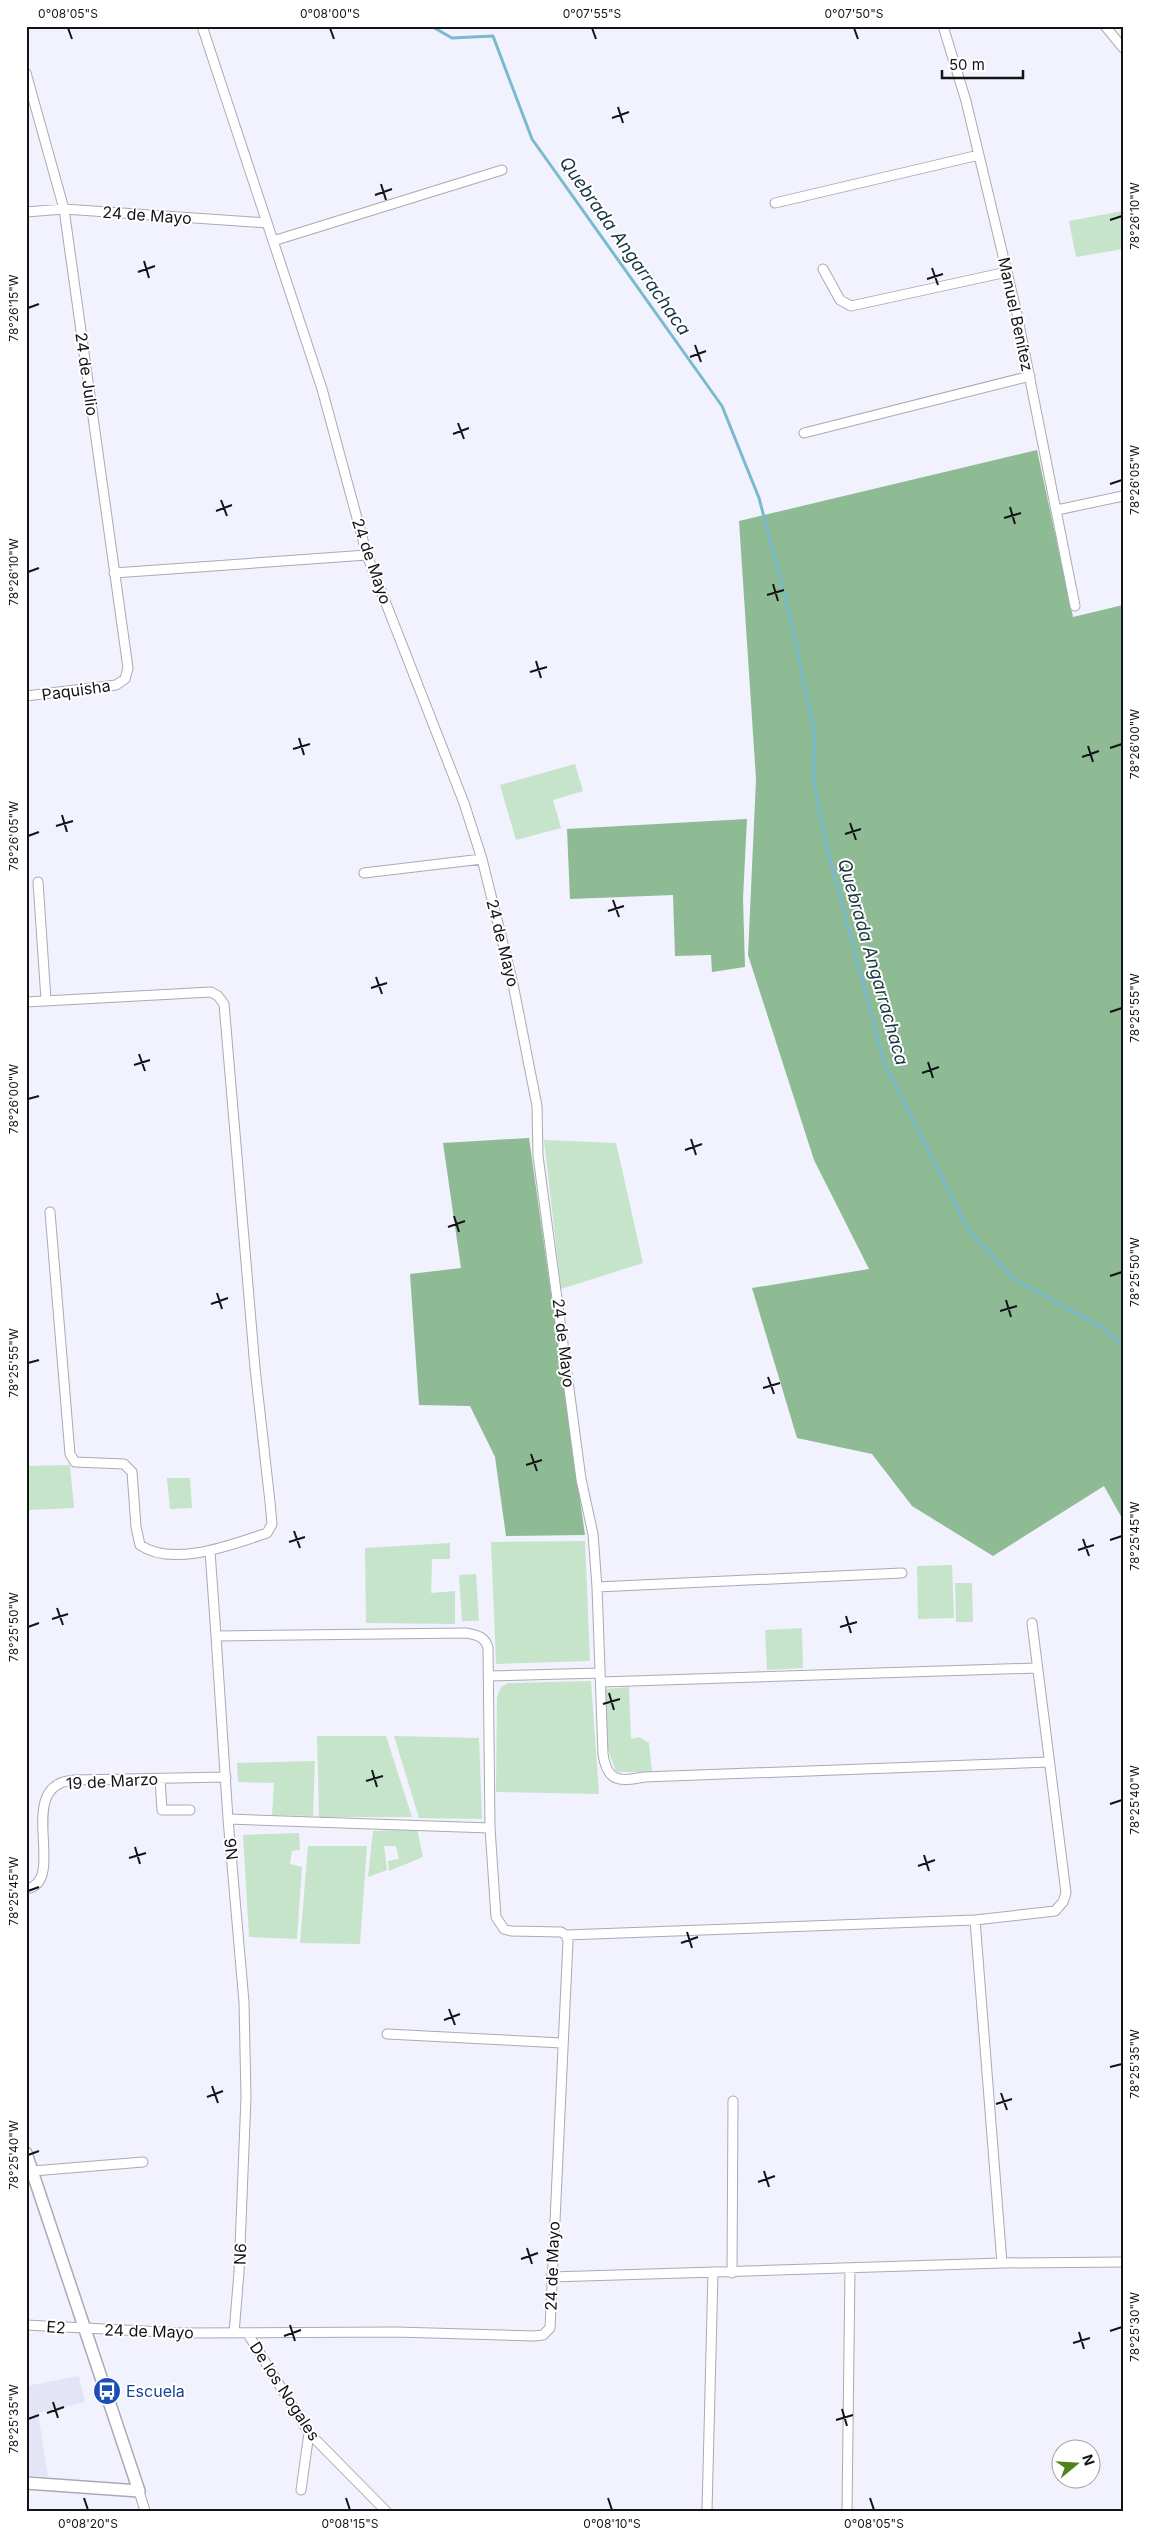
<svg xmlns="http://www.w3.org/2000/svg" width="1149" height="2537" viewBox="0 0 1149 2537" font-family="Inter,sans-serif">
<rect width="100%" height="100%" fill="#f1f2fd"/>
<path fill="#e4e4f7" d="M79 2376 85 2402 38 2413 48 2477 26 2475V2386Z"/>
<path fill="#c6e4ca" d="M1123 211V249L1076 257 1069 221Z
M575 764 583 791 553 800 561 828 516 840 500 785Z
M544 1140 616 1143 643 1263 561 1289Z
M70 1465 74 1508 29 1510 28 1466Z
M167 1478H190L192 1508 170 1509Z
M585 1541 590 1661 496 1664 491 1542Z
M450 1543V1559H432L431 1593 455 1591V1624L366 1623 365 1548Z
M952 1565 954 1618 918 1619 917 1566Z
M476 1574 479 1621H462L459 1575Z
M955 1583H972L973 1622H956Z
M802 1628 803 1668 767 1670 765 1630Z
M591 1681 599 1794 496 1792 497 1697 501 1687 508 1683Z
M629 1687 631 1739 639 1737 649 1743 652 1772H616L608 1750 605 1689Z
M317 1736H386L412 1817H319Z
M394 1736 479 1738 482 1819 419 1818Z
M315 1761 313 1816 272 1815 274 1783 238 1782 237 1763Z
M417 1829 423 1857 389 1871 388 1861 399 1859 396 1846H384L387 1870 368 1877 373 1831Z
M299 1833 300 1850 292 1851 290 1864 302 1867 297 1939 249 1937 243 1835Z
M308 1846H367L360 1944 300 1943Z"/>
<path fill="#8eba94" d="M1037 450 1073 617 1123 605V1520L1104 1486 993 1556 912 1506 872 1454 797 1438 752 1288 869 1269 814 1160 748 955 756 779 739 521Z
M747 819 743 898 745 967 712 972 711 955 675 956 673 895 570 899 567 829Z
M529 1138 585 1535 506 1536 495 1457 470 1406 419 1405 410 1274 461 1268 443 1143Z"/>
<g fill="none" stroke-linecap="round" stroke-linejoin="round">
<path stroke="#79bbcd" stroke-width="3" d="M431 26 452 38 493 36 532 139 722 406 759 498 789 612 815 735 813 778 827 848 884 1062 968 1229 1014 1279 1103 1328 1123 1345"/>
<g stroke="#aaaab5" stroke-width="11">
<path id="minor" d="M202 26 322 389 367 555 464 803 482 859 513 984 537 1106 538 1156 581 1479 593 1534 597 1587 603 1754C607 1782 619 1782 644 1777L1049 1762
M943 26 966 101 1017 314 1075 606
M1105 26 1123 48
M26 73 64 209 128 668 125 679 116 685 26 696
M775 203 979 155
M26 212 64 209 267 223
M273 241 502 170
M823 269 840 300 851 306 1007 272
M804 433 1030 376
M1057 510 1123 496
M114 573 367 555
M364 873 482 859
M38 882 46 1000
M26 1002 211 992 218 996 224 1004 255 1368 270 1502 272 1524 267 1533C233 1544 173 1568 140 1545L136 1527 132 1472 124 1464 75 1462 70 1454 50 1212
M210 1551 216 1636
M597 1587 902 1573
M489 1676 600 1673
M601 1682 1036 1668
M160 1779 162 1810H190
M228 1819 490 1828
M26 1889C70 1882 11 1783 75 1780L226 1777
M975 1920 1002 2263
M566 1935 975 1920 1055 1911 1063 1902 1066 1893 1032 1623
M387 2034 562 2043
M33 2171 143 2162
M732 2273 733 2101
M551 2277 1002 2263 1123 2262
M26 2325 183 2333 396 2332 534 2336 543 2335 550 2328 568 1941 566 1935 561 1932 511 1931 504 1929 496 1917 490 1828 488 1648C485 1636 476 1635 466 1633L216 1636 228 1819 244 2002 246 2097 239 2272 234 2333
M248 2334 309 2433 386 2511
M301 2490 309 2433
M139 2491 145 2511
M707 2511 713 2272
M847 2511 850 2268"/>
</g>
<g stroke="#aaaab5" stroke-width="14">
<path id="tertiary" d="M26 2153 139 2491 26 2483"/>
</g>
<use href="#minor" stroke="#fff" stroke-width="9"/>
<use href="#tertiary" stroke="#fff" stroke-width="11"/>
</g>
<path fill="none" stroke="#131417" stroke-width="2" d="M68 28 72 39M330 28 334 39M592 28 596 39M854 28 858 39M618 107 623 123M612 118 629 112M381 184 386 200M375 195 392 189M1110 220 1122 216M144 261 149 278M932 268 938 285M138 272 155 266M927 279 943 274M28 308 39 304M695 345 701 362M690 357 706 351M458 423 464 439M453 434 469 428M1110 484 1122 480M221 500 227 516M1010 507 1015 524M216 511 232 505M1004 518 1021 513M28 572 39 568M773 584 778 601M767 595 784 590M536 661 541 678M530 672 547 667M299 738 304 755M1088 746 1093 762M1110 748 1122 744M293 749 310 744M1082 757 1099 751M62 815 67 832M850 823 856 840M56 826 73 821M845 834 861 829M28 836 39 832M613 900 619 917M608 911 624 906M376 977 382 994M371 988 387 983M1110 1012 1122 1008M139 1054 145 1071M928 1062 933 1078M134 1065 150 1060M922 1073 939 1067M28 1099 39 1096M691 1139 696 1155M685 1150 702 1144M454 1216 459 1232M448 1227 465 1221M1110 1276 1122 1272M217 1293 222 1309M1006 1300 1011 1317M211 1304 228 1298M1000 1311 1017 1306M28 1363 39 1360M768 1377 774 1394M763 1388 780 1383M531 1454 537 1471M526 1465 542 1460M294 1531 300 1548M1083 1539 1089 1556M1110 1540 1122 1536M289 1542 305 1537M1078 1550 1094 1545M57 1608 63 1625M846 1616 851 1633M52 1619 68 1614M28 1627 39 1623M840 1627 857 1622M609 1693 614 1710M603 1704 620 1699M372 1770 377 1787M366 1781 383 1776M1110 1804 1122 1800M135 1847 140 1864M924 1855 929 1871M129 1858 146 1853M918 1866 935 1860M28 1891 39 1887M687 1932 692 1948M681 1943 698 1937M449 2009 455 2025M444 2020 460 2014M1110 2067 1122 2064M212 2086 218 2103M1001 2093 1007 2110M207 2097 223 2091M996 2104 1012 2099M28 2155 39 2151M764 2171 769 2187M758 2182 775 2176M527 2248 532 2264M521 2259 538 2253M290 2325 295 2341M1110 2331 1122 2327M1079 2332 1084 2349M284 2336 301 2330M1073 2343 1090 2338M53 2402 58 2418M842 2409 847 2426M47 2413 64 2407M28 2419 39 2415M836 2420 853 2415M84 2498 88 2510M346 2498 350 2510M608 2498 612 2510M870 2498 874 2510"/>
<defs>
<g id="bus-disc" transform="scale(1.4375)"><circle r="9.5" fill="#1a4fb4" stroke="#fff"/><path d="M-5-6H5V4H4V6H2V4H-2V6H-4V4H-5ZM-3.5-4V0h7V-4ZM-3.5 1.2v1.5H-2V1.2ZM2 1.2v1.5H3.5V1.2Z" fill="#fff"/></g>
</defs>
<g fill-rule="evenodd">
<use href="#bus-disc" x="107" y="2391"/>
</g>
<g text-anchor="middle" stroke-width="4" stroke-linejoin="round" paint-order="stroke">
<g font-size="16" fill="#131417" stroke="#fff">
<text transform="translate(147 215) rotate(4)" y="6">24 de Mayo</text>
<text transform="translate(1016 314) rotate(78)" y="6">Manuel Benítez</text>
<text transform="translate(87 374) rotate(82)" y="6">24 de Julio</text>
<text transform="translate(372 561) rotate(71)" y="6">24 de Mayo</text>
<text transform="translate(76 690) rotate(-8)" y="6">Paquisha</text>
<text transform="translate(503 943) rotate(76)" y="6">24 de Mayo</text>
<text transform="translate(564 1343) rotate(83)" y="6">24 de Mayo</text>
<text transform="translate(112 1781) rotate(-3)" y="6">19 de Marzo</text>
<text transform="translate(231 1849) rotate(-97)" y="6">N6</text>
<text transform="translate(240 2254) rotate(-88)" y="6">N6</text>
<text transform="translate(552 2266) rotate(-88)" y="6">24 de Mayo</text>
<text transform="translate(56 2327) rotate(4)" y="6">E2</text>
<text transform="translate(149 2331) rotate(2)" y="6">24 de Mayo</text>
<text transform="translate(285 2391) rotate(57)" y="6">De los Nogales</text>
</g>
<g font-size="16" fill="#164399" stroke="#fff" text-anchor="start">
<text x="126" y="2397">Escuela</text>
</g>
<g font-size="18" font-style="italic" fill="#16373f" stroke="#fff">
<text transform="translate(625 246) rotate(55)" y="6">Quebrada Angarrachaca</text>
<text transform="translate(873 962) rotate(74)" y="6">Quebrada Angarrachaca</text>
</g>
</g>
<rect width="1149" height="2537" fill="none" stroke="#ffffff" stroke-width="55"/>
<g transform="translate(1076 2464) rotate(72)"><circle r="24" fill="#ffffff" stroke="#a1a1a2"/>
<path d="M0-4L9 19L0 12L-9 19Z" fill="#4f8217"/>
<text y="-8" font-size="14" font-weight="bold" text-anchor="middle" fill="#131417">N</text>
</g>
<path d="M942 70v8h81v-8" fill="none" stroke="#131417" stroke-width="2.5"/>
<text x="949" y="70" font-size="15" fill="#131417" stroke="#ffffff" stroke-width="4" paint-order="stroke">50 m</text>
<rect x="28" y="28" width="1094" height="2482" fill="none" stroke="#131417" stroke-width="2"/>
<g font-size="12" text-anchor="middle" fill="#131417">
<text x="68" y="18">0°08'05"S</text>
<text x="330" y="18">0°08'00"S</text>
<text x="592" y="18">0°07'55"S</text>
<text x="854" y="18">0°07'50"S</text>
<text transform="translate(1135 216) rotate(-90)" y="4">78°26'10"W</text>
<text transform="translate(14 308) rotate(-90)" y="4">78°26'15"W</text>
<text transform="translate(1135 480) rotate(-90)" y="4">78°26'05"W</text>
<text transform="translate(14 572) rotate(-90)" y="4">78°26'10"W</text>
<text transform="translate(1135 744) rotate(-90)" y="4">78°26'00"W</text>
<text transform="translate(14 836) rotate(-90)" y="4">78°26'05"W</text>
<text transform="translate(1135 1008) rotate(-90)" y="4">78°25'55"W</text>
<text transform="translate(14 1099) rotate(-90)" y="4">78°26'00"W</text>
<text transform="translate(1135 1272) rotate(-90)" y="4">78°25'50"W</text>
<text transform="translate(14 1363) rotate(-90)" y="4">78°25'55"W</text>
<text transform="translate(1135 1536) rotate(-90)" y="4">78°25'45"W</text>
<text transform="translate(14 1627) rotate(-90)" y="4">78°25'50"W</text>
<text transform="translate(1135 1800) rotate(-90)" y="4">78°25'40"W</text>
<text transform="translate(14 1891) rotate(-90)" y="4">78°25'45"W</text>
<text transform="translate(1135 2064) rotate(-90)" y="4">78°25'35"W</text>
<text transform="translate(14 2155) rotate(-90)" y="4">78°25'40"W</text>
<text transform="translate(1135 2327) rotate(-90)" y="4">78°25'30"W</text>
<text transform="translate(14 2419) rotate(-90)" y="4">78°25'35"W</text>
<text x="88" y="2528">0°08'20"S</text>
<text x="350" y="2528">0°08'15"S</text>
<text x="612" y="2528">0°08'10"S</text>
<text x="874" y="2528">0°08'05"S</text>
</g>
</svg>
